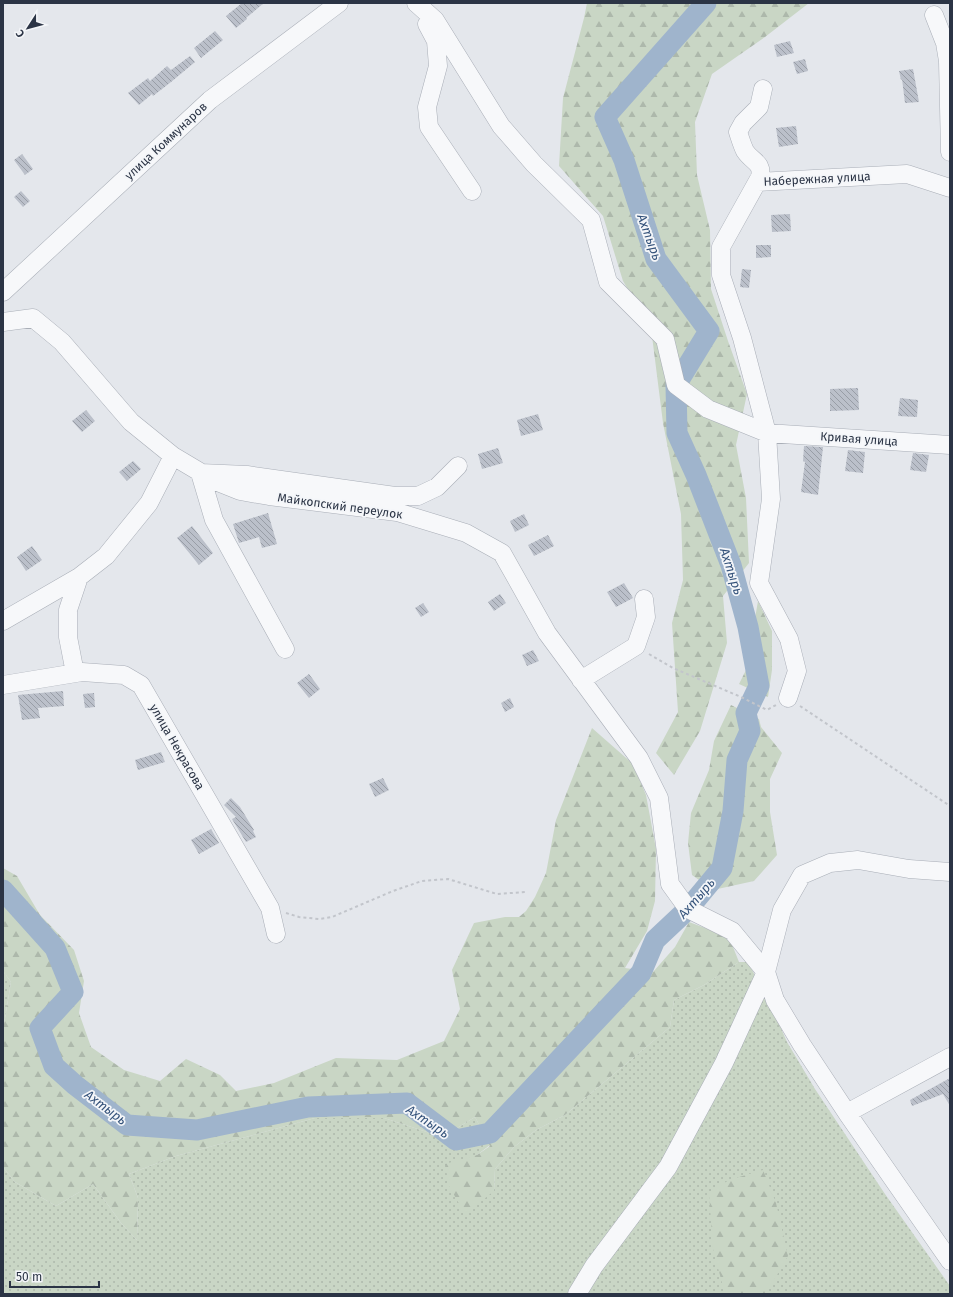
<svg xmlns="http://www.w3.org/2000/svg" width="953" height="1297" viewBox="0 0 953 1297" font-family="'Fira Sans',sans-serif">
<defs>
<pattern id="grass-dots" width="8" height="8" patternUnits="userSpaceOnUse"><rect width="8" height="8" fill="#c9d6c5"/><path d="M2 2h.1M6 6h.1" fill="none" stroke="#adb8ab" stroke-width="1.8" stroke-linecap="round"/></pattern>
<pattern id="forest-firs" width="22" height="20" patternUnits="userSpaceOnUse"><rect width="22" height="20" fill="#c9d6c5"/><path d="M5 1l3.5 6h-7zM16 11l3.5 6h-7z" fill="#adb8ab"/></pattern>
<pattern id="building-back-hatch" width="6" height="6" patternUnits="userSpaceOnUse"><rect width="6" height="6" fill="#bbc0ca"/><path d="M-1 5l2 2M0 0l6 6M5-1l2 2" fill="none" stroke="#989da6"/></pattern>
</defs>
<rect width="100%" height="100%" fill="#e4e7ec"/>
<path fill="url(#grass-dots)" d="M739 962H748L773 1010 787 1042 815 1089 885 1194 950 1286V1294H3V1167L15 1182 56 1206 93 1184 121 1223 137 1240 138 1198 129 1174 176 1156 315 1118H384L430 1133 457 1128 475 1117 490 1145 477 1155 494 1191 495 1169 514 1147 536 1130 565 1115 670 1027 674 1000 704 985Z
M3 971 11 982 3 1030Z"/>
<path fill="url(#forest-firs)" d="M587 3H809L765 37 712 74 695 122 697 175 710 230 711 289 728 341 747 394 736 445 746 498 749 563 723 596 727 643 700 731 674 775 656 753 678 712 672 623 683 580 681 514 663 423 651 328 623 281 603 216 559 166 563 98 584 18Z
M758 601 772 631V670L768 697 739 684 746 670Z
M731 705 759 719 761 727 782 753 770 779V812L777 855 754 881 713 890 692 875 688 843 691 813 709 770 714 741Z
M592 728 633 764 646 795 656 849 655 901 647 931 625 968 653 972 675 947 689 922 729 937 739 962 704 985 674 1000 670 1027 565 1115 536 1130 514 1147 495 1169 494 1191 465 1214 449 1186 445 1164 477 1155 490 1146 475 1117 457 1128 430 1133 384 1118H315L176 1156 129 1174 138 1198 137 1240 121 1223 93 1184 56 1206 15 1182 3 1167V1030L11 982 3 971V868L17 876 40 915 74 950 84 981 79 1013 91 1047 124 1070 160 1081 186 1059 220 1075 236 1091 274 1083 336 1058 397 1060 444 1041 460 1009 452 970 474 923 505 917H519L526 911 535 897 546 873 556 820Z
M763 1170 776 1203 788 1256 766 1294H725L713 1249 709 1193 729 1180Z"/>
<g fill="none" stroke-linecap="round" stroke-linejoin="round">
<path stroke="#9fb4cc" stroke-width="21" d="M3 890 55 948 73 992 40 1028 54 1066 75 1085 127 1125 197 1130 308 1107 407 1103 456 1140 490 1133 641 973 655 940 688 909 722 868 733 811 737 760 750 731 746 713 759 686 748 627 731 565 696 475 677 433 676 385 709 331 656 259 624 160 605 117 706 3"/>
</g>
<path fill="url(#building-back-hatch)" d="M242 3H264L246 18 247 19 236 28 226 16Z
M215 31 223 40 201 58 194 48Z
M790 41 794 53 777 57 774 45Z
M190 56 195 62 171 82 153 96 152 94 139 105 128 93 148 78 150 81 167 66 171 70Z
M805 59 808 71 797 74 793 62Z
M913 69 919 102 905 103 902 79 901 80 899 71Z
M796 126 798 144 779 147 776 128Z
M22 154 33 169 25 175 14 160Z
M21 191 30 201 23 207 14 197Z
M790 214 791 231 772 232 771 215Z
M756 245H771V257L756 258Z
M742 269 751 270 749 288 740 287Z
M858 388 859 410 830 411V389Z
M900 398 918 400 917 417 898 416Z
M86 410 95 421 82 432 72 421Z
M538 414 543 430 521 436 517 420Z
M804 446 823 447 818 495 801 492 805 462 803 461Z
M498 448 503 463 482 469 478 454Z
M848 450 865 452 863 473 845 471Z
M913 453 929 455 926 472 910 470Z
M133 461 141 469 127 481 119 472Z
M268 513 277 544 262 548 259 537 239 543 233 524Z
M524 514 529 525 515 532 510 521Z
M192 526 213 553 199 565 177 538Z
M548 535 554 546 534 556 528 545Z
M32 546 42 560 26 571 17 557Z
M624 583 633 598 616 607 607 592Z
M500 594 506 603 494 611 488 602Z
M423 603 429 612 421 617 415 608Z
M533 650 539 661 527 666 522 655Z
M309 674 320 689 309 698 297 683Z
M63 691 64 706 38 708 40 718 22 720 18 695Z
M94 693 95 707 85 708 83 694Z
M510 698 514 707 505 712 501 703Z
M161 752 165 762 138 770 135 760Z
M383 778 389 790 375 797 369 784Z
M231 798 240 807 254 830 253 831 256 837 246 842 232 819 236 817 224 805Z
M211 829 219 843 199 854 191 840Z
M950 1078V1106L943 1094 912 1106 910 1100Z"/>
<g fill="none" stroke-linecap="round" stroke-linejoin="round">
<g stroke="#a9aeb7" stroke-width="19">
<path id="minor" d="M416 3 435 20 501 126 534 164 591 220 608 282 665 339 676 385 708 409 767 433 950 445
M934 15 945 43 948 61 950 152
M427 24 436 41 438 66 427 107 429 127 472 191
M763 89 759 107 743 123 738 132C740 138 742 145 745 151 752 162 763 162 760 177L721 247V275L742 338 767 433 771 499 759 583 789 639 797 671 788 698
M758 182 907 174 950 188
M3 292 210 100 339 3
M3 322 33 318 62 342 131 422 173 456 215 481 240 491 269 496 397 512 466 533 502 553 547 633 639 758 659 798 670 884 688 909 732 931 766 972 724 1063 668 1167 594 1266 577 1294
M3 621 79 577 106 556 149 503 173 456
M285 649 214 520 200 473 247 475 395 496H418L437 487 458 466
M75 673 68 637V610L79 577
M581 680 636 646 646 617 644 599
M3 685 82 672 124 675 141 685 270 908 276 934
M950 872 909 869 858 860 830 863 802 875 782 910 766 972 775 1000 802 1045 847 1113 950 1261
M847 1113 950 1057"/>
</g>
<path stroke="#c2c5cb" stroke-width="2" stroke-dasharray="3 3" stroke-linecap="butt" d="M649 654 673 668 741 697 767 710 776 705
M800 706 950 806
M286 913 299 917 319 919 332 917 393 891 422 881 448 879 497 894 526 892"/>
<use href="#minor" stroke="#f7f8fa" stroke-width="18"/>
</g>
<g text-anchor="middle" stroke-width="3.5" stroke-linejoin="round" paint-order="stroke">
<g font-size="12" fill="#2b3445" stroke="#f4f6f9">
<text transform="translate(166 141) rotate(-43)" y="4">улица Коммунаров</text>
<text transform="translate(817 179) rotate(-3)" y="4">Набережная улица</text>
<text transform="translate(859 439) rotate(4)" y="4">Кривая улица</text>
<text transform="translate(340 506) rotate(8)" y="4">Майкопский переулок</text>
<text transform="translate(177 747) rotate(60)" y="4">улица Некрасова</text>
</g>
<g font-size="13" font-style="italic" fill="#34527a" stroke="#f4f6f9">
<text transform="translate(650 237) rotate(70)" y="5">Ахтырь</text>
<text transform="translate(732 571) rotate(72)" y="5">Ахтырь</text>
<text transform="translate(696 898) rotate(-49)" y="5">Ахтырь</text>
<text transform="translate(106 1107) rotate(37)" y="5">Ахтырь</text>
<text transform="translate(428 1121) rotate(34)" y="5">Ахтырь</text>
</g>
</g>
<rect width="953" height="1297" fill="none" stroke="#2b3445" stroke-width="8"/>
<g transform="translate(28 28) rotate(234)" stroke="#f4f6f9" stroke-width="3" paint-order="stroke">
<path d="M0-3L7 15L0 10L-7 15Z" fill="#2b3445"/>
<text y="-6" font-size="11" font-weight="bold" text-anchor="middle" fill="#2b3445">С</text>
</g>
<path d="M10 1281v6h89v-6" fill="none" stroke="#2b3445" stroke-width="2"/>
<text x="16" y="1281" font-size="12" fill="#2b3445" stroke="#f4f6f9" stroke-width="3" paint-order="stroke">50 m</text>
</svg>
